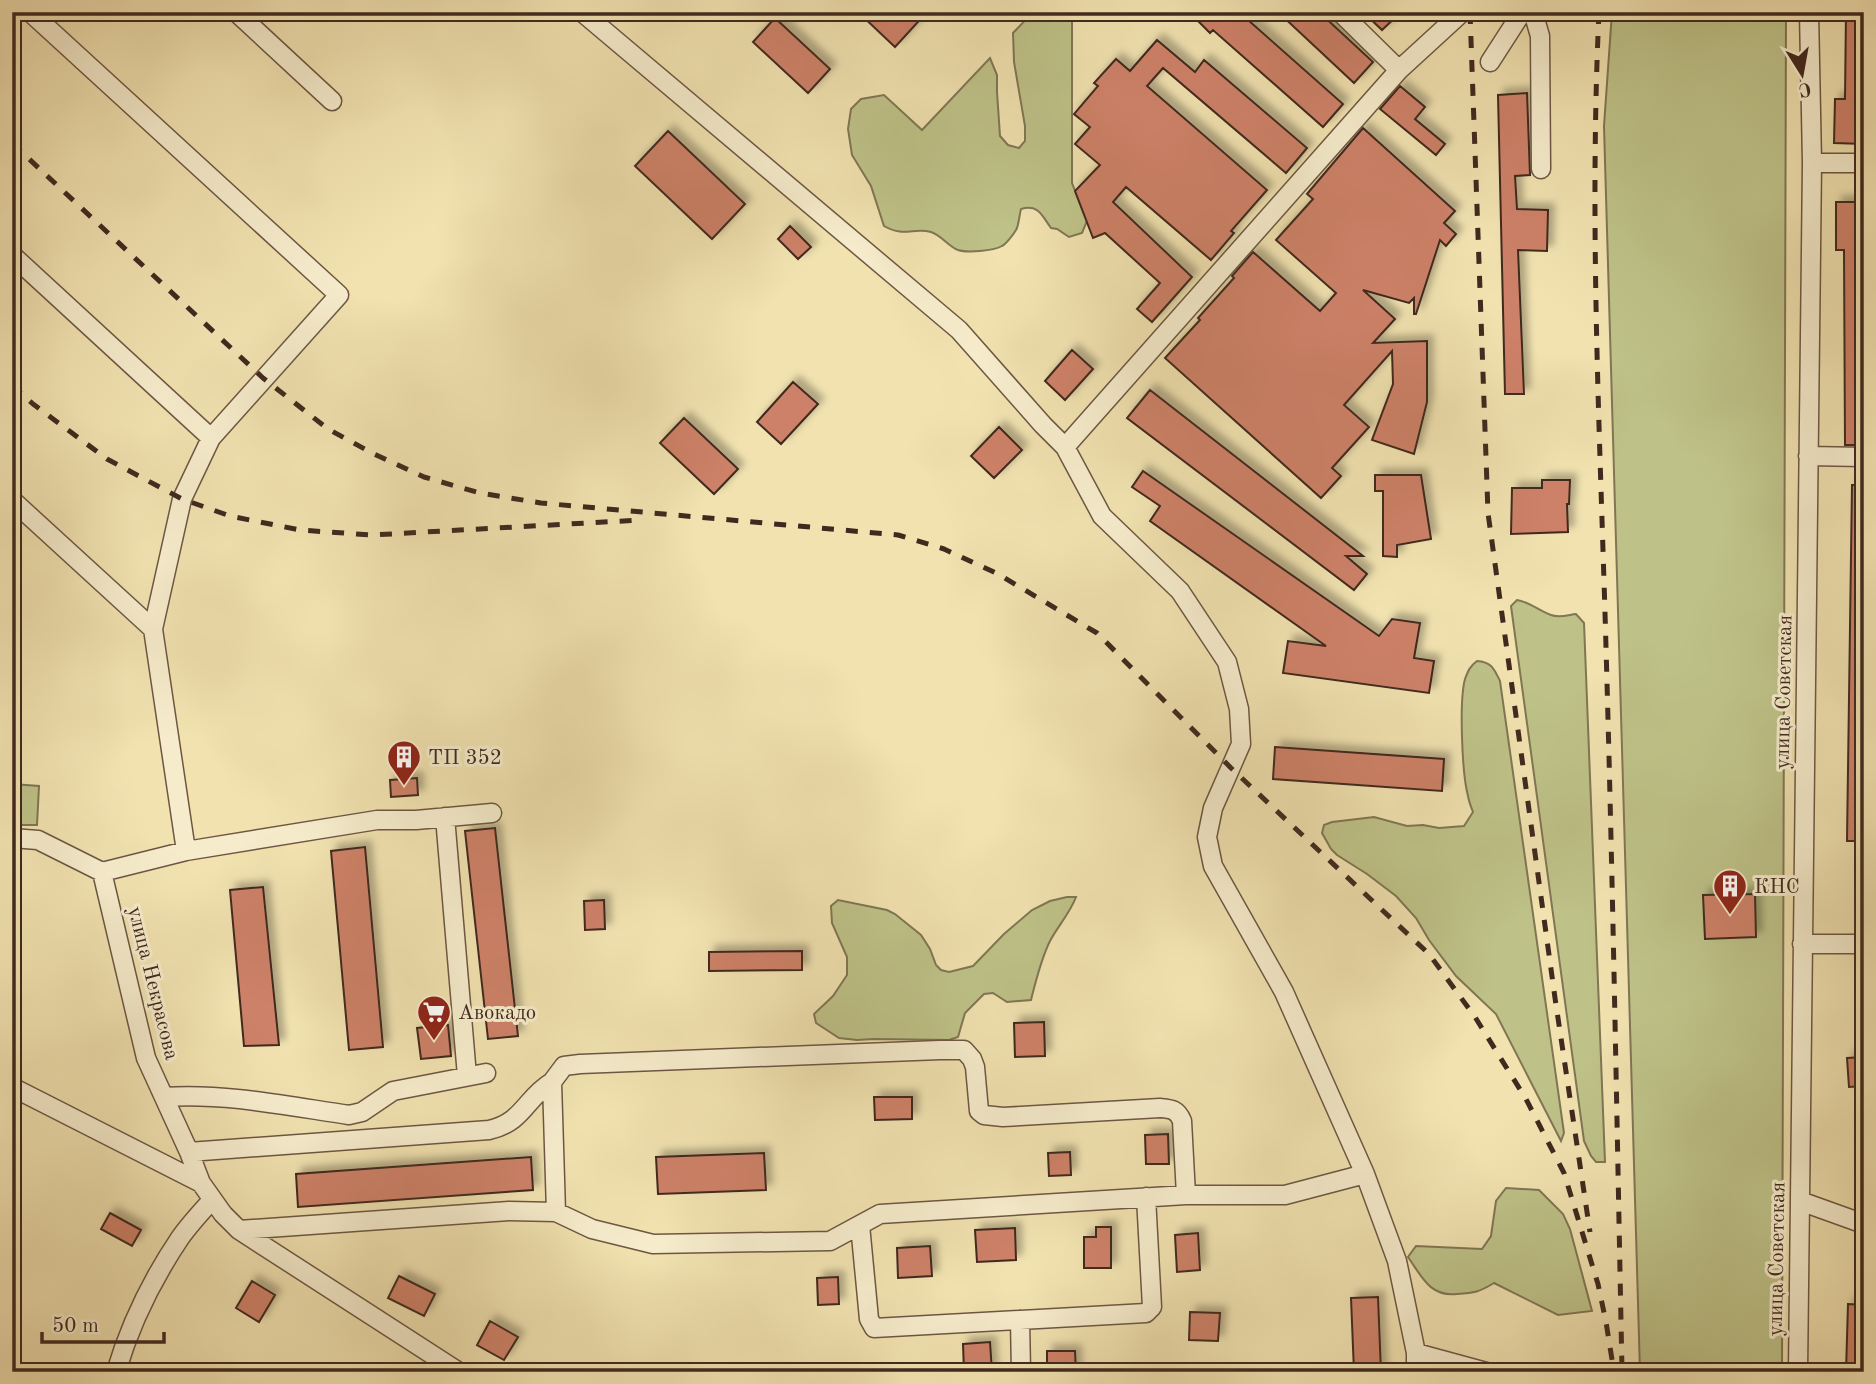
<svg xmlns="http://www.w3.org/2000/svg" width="1876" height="1384" viewBox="0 0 1876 1384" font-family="'Old Standard TT',serif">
<defs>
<filter id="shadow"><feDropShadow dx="6" dy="-6" stdDeviation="3.5" flood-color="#0004"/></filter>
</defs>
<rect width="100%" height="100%" fill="#f1e2b0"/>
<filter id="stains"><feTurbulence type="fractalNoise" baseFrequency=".00286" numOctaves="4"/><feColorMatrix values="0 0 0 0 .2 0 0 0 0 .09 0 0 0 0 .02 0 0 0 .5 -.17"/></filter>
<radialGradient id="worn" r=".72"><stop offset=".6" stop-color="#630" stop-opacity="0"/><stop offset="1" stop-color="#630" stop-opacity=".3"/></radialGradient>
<path fill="#bec288" stroke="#807654" stroke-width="2" d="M1033 12H1072V183L1087 221 1082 233 1069 237 1057 229 1051 228C1042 216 1039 204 1021 209 1019 216 1019 225 1016 230 1013 235 1006 244 1002 246 993 251 967 253 958 250 948 246 941 235 931 232 913 227 905 238 884 226L871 186 852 155 848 129 851 109 861 99 884 95 922 130 990 58 997 75V92L1000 136 1008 145 1019 148 1025 141V126L1014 62 1013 33Z
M1612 12H1786L1782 1372H1640L1604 126Z
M1517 600C1530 602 1539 611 1551 615 1559 618 1568 615 1576 614L1584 623 1605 1162H1596L1591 1156 1584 1141 1511 606Z
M1477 661C1492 662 1494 669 1500 681L1564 1133 1561 1141 1496 1014 1456 976 1429 940 1416 918 1396 896 1367 874 1337 855 1331 849 1322 833 1324 825 1332 822 1374 817 1407 826 1423 825 1439 828 1464 826 1473 812C1471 807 1469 802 1468 796 1462 774 1459 701 1465 679 1468 671 1470 666 1477 661Z
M12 784 39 786 37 825H12Z
M1067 897H1076C1070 913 1058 926 1050 941 1041 959 1036 980 1031 1000L1007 1002 993 993 984 994 965 1013 958 1037 949 1040 874 1039 857 1040 839 1038 816 1023 814 1014 833 996 847 975V957L832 923 831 906 838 900 887 910 895 914 921 935 930 949 936 965 941 970 949 972 973 966 1004 934 1032 910 1050 901Z
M1506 1188 1539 1190 1563 1214 1570 1229 1592 1311 1558 1315 1494 1283C1479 1292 1475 1293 1457 1294 1430 1297 1422 1277 1408 1257L1416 1246 1482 1249 1491 1236 1496 1201Z"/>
<path fill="#cd8168" stroke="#41291f" stroke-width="2" filter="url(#shadow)" d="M858 12H927L895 47Z
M1208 12H1239L1343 104 1323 127 1213 30 1210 33 1199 22Z
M1278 12H1319L1373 62 1354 83Z
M1363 12H1401L1382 30Z
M1846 12H1864V144L1834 143 1835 99H1845Z
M775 18 830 69 808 93 753 42Z
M1157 40 1195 72 1204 60 1307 148 1286 173 1163 68 1147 86 1267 190 1231 231 1234 233 1211 260 1126 187 1113 202 1192 277 1152 322 1137 309 1160 283 1105 233 1093 238 1075 191 1100 165 1075 144 1090 127 1074 114 1098 86 1094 83 1116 59 1130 71Z
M1400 86 1425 107 1415 119 1445 144 1436 155 1380 109Z
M1527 93 1530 175 1515 176 1517 209 1548 210 1547 251 1518 250 1524 394H1505L1498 95Z
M1363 128 1455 211 1444 223 1456 234 1446 246 1440 240 1416 314H1414V298L1409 303 1363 290 1395 319 1373 343 1427 341V402L1414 454 1372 440 1393 384 1392 351 1344 405 1369 427 1332 468 1341 476 1321 498 1165 358 1200 320 1198 318 1234 278 1232 276 1253 252 1320 311 1336 293 1276 240 1313 199 1307 194Z
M668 131 745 204 712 239 635 166Z
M1836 202H1864V445H1845L1844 250H1836Z
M790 226 811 247 798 259 778 239Z
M1072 350 1093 369 1065 400 1045 381Z
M793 382 818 404 781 444 757 422Z
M1150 390 1363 556H1346L1367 574 1354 590 1127 418Z
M684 418 738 469 714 494 660 443Z
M999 427 1022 450 994 478 971 456Z
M1143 471 1379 636 1392 619 1420 623 1414 658 1434 661 1429 693 1283 673 1288 641 1326 646 1150 521 1160 506 1132 487Z
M1375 475H1421L1431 539 1397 545V557L1383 556V491H1375Z
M1542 480H1570L1569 504H1567L1568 532 1511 534 1512 488H1542Z
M1852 485H1864V841H1847Z
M1275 747 1444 759 1442 791 1273 779Z
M417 778 418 795 391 797 390 780Z
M495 828 518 1036 488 1039 465 831Z
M365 847 383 1047 349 1050 331 851Z
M263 887 279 1045 244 1046 230 890Z
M1755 894 1756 937 1705 939 1703 895Z
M604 900 605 929 585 930 584 901Z
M802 951V970L709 971V952Z
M1044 1022 1045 1056 1015 1057 1014 1023Z
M448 1025 451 1056 421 1059 417 1028Z
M1864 1057V1086L1849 1087 1847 1058Z
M874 1097H912V1119L875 1120Z
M1168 1134 1169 1164H1146L1145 1135Z
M1070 1152 1071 1175 1049 1176 1048 1153Z
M764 1153 766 1190 658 1194 656 1157Z
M531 1157 533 1190 298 1207 296 1174Z
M110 1213 141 1230 132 1246 101 1229Z
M1096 1227H1111V1268H1084V1237H1096Z
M1015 1228 1016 1260 977 1262 975 1230Z
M1198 1233 1200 1270 1177 1272 1175 1235Z
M930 1246 932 1276 898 1278 897 1248Z
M399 1276 435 1294 424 1316 388 1298Z
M838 1277 839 1304 818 1305 817 1278Z
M252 1281 275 1295 259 1322 236 1308Z
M1378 1297 1381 1372H1354L1351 1298Z
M1848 1304 1864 1305V1372H1846Z
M1190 1312 1220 1313 1218 1341 1189 1340Z
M490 1321 518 1337 504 1360 477 1345Z
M990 1342 992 1372H964L963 1344Z
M1047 1351H1075L1076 1372H1047Z"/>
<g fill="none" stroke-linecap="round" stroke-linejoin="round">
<g stroke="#6d5743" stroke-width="21">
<path id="minor" d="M30 12 339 295 211 438 182 499 153 629 186 851
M236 12 332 101
M582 12 959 330 1043 425 1065 447
M1340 12 1399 70 1065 447 1102 516 1180 591 1227 662 1239 709 1241 744 1213 808 1207 837 1213 866 1284 992 1365 1174 1397 1261 1416 1353V1372
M1533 12 1540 36 1541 169
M1490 62 1519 17 1520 12
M1399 70 1459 15V12
M1812 163H1864
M12 255 211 438
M1808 456 1864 457
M12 500 153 629
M445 817 467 1076
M12 838 38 840 102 872
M102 872 146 1058 189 1152 201 1183 223 1214 239 1230 459 1372
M102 872 186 851 377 820H416L492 813
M1802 944H1864
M12 1087 201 1183
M164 1097C226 1093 288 1106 349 1115L362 1112 393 1091 486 1073
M189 1152 489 1130C524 1122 525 1098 552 1082
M1800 1201 1864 1224
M556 1212 552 1082 564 1066 580 1064 940 1050H964L972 1059 975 1067 979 1111 984 1115 1003 1117 1160 1108C1171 1109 1177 1109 1182 1121L1186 1195
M860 1225 869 1319 874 1328 1146 1313 1152 1307 1146 1197
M239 1230 509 1211 556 1212 592 1229 653 1244 830 1241 880 1214 1186 1195H1285L1365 1174
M1020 1320 1021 1372
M1416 1353 1486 1372
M116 1372C130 1325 153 1278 180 1238 189 1225 201 1212 212 1200
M1798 1372 1812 163 1809 12"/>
</g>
<use href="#minor" stroke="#f6eccc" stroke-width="18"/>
<path stroke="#41291f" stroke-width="5" stroke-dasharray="12 12" stroke-linecap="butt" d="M1470 12 1488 513 1555 998 1590 1232
M1599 12C1589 224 1600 435 1606 647 1613 888 1617 1129 1622 1370
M12 143 263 378 328 429 372 453 424 477 480 493 541 503 898 535 944 549 998 574 1097 633 1231 768 1429 954 1475 1017 1526 1099 1564 1173 1598 1284 1606 1322 1614 1372
M12 385 33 404 107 459 182 499 230 516 300 530 372 535 640 520"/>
</g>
<defs>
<g id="building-pin" transform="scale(1.75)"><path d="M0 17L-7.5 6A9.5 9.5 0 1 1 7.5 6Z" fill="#8f2418" stroke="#f6eccc"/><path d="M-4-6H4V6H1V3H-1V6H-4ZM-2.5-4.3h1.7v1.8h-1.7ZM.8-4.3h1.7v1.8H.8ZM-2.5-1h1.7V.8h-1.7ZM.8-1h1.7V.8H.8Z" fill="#fff"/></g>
<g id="supermarket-pin" transform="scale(1.75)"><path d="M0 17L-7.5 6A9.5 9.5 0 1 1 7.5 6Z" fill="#8f2418" stroke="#f6eccc"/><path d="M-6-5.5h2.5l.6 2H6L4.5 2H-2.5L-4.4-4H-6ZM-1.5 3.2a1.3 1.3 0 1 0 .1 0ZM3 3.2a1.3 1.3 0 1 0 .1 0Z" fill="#fff"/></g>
</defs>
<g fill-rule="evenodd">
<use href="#building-pin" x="404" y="757"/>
<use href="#building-pin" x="1730" y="886"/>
<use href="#supermarket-pin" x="434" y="1012"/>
</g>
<g text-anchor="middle" stroke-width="6" stroke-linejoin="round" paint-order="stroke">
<g font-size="21" fill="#41291f" stroke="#f6eccc">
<text transform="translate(1783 692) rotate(-89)" y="7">улица Советская</text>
<text transform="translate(154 983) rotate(76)" y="7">улица Некрасова</text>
<text transform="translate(1776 1259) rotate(-89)" y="7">улица Советская</text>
</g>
<g font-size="21" fill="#41291f" stroke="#f6eccc" text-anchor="start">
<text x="428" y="764">ТП 352</text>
<text x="1754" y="893">КНС</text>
<text x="458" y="1019">Авокадо</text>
</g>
</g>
<rect width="1876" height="1384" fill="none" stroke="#f1e2b0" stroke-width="42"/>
<rect x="14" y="14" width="1848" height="1356" fill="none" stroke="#41291f" stroke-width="3.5"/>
<rect x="21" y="21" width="1834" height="1342" fill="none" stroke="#41291f" stroke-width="2"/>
<g transform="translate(1802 74) rotate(169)" stroke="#f6eccc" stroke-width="5" paint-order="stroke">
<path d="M0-5L12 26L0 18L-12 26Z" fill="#41291f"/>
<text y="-10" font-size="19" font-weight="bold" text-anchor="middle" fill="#41291f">С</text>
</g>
<path d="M42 1332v10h122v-10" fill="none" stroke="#41291f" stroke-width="3.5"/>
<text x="52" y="1332" font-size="21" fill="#41291f" stroke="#f6eccc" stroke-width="5" paint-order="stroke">50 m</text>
<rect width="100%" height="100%" filter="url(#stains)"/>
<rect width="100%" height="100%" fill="url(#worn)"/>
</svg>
